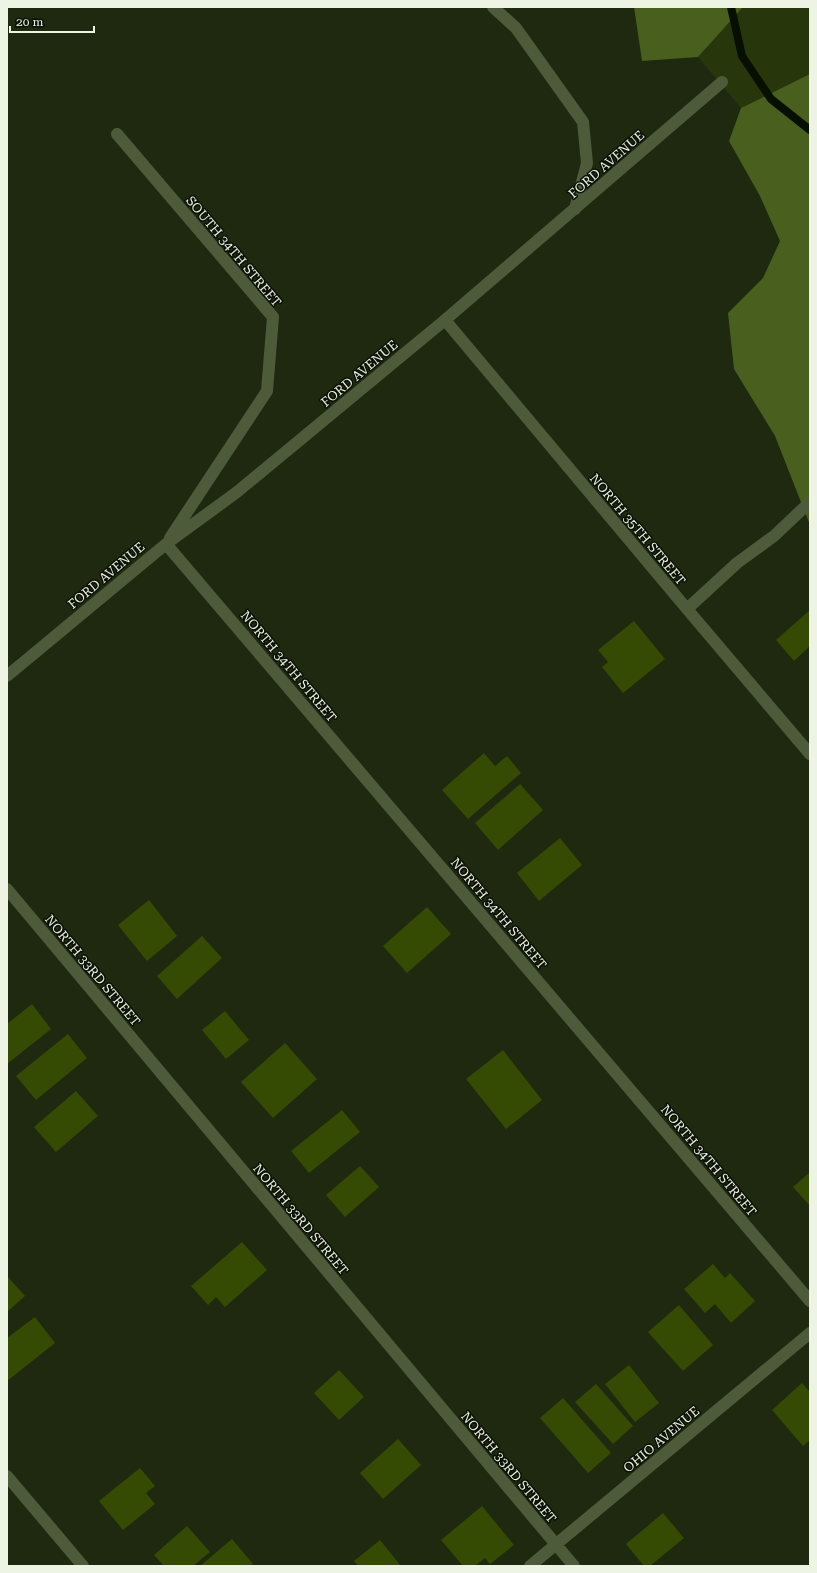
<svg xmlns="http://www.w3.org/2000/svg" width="817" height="1573" viewBox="0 0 817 1573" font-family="'Roboto Serif',serif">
<rect width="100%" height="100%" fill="#1f2910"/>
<path fill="#28370b" d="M743 7H810V74L741 108 698 57Z"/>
<path fill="#485f1d" d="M634 7H743L698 57 642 61Z
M810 74V525L775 436 734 369 728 313 763 278 780 241 760 196 729 141 741 108Z"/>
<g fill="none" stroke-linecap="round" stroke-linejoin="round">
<path stroke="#071000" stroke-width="8" d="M731 7 742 56 771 99 810 130"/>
</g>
<path fill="#354b03" d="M810 610V646L794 661 776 640Z
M634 621 665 659 623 693 602 667 608 662 598 650Z
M484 753 495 766 507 756 521 773 468 819 442 790Z
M520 784 543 810 498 850 475 823Z
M560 838 582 865 539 901 517 873Z
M149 900 177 936 147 961 118 925Z
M427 907 451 934 407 973 383 946Z
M202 936 222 958 177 999 157 976Z
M32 1004 51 1029 7 1064V1024Z
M225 1011 249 1040 226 1059 202 1030Z
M68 1034 87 1058 36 1100 16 1076Z
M285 1043 317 1079 273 1118 241 1082Z
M503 1050 542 1100 506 1129 466 1079Z
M76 1091 98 1116 56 1152 34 1127Z
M342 1110 360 1132 309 1173 291 1151Z
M360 1166 379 1187 345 1217 326 1195Z
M810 1172V1206L793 1187Z
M242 1242 267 1270 225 1307 216 1297 208 1305 191 1286Z
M713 1264 725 1278 730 1273 755 1301 731 1323 715 1304 705 1313 684 1289Z
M7 1276 25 1296 7 1312Z
M679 1305 713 1345 683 1371 648 1332Z
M35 1317 55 1343 7 1381V1338Z
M629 1365 659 1403 635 1422 605 1384Z
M339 1370 364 1397 339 1420 314 1393Z
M802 1383 810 1392V1440L803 1446 772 1410Z
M596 1384 633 1426 613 1444 575 1402Z
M563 1398 611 1453 588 1473 540 1418Z
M398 1439 421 1465 383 1499 360 1473Z
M140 1468 155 1486 146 1493 155 1504 123 1530 99 1501Z
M482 1506 514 1545 490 1564 485 1558 475 1566H463L441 1540Z
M663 1513 684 1538 650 1566H644L626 1544Z
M187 1526 210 1552 193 1566H164L154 1555Z
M232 1539 253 1564 250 1566H200Z
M380 1540 401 1566H358L354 1561Z"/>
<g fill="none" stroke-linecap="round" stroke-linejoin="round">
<path stroke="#4d5b3a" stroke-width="12" d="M493 7 516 28 583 122 587 163 575 209
M117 134 273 317 267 391 170 538
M445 320 687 609 810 754
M166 544 810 1301
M687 609 737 563 774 536 810 502
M7 676 166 544 237 492 445 320 722 82
M7 889 574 1566
M7 1476 83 1566
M530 1566 810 1333"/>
</g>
<g text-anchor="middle" stroke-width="3" stroke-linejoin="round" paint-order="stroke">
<g font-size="13" fill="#edf4e4" stroke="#0c1006">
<text transform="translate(606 164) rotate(-41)" y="5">FORD AVENUE</text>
<text transform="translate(234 251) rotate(50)" y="5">SOUTH 34TH STREET</text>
<text transform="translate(359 373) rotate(-40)" y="5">FORD AVENUE</text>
<text transform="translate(638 529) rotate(50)" y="5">NORTH 35TH STREET</text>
<text transform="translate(106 575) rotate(-40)" y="5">FORD AVENUE</text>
<text transform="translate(289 666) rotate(50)" y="5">NORTH 34TH STREET</text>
<text transform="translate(499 913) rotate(50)" y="5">NORTH 34TH STREET</text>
<text transform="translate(93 970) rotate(50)" y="5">NORTH 33RD STREET</text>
<text transform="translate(709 1160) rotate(50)" y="5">NORTH 34TH STREET</text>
<text transform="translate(301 1219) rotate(50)" y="5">NORTH 33RD STREET</text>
<text transform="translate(661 1439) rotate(-40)" y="5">OHIO AVENUE</text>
<text transform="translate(509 1467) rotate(50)" y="5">NORTH 33RD STREET</text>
</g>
</g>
<rect width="817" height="1573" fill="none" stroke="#edf4e4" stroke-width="16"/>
<path d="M10 26v6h84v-6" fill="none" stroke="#edf4e4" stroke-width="2"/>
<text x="16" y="26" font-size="12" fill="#edf4e4" stroke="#0c1006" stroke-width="3" paint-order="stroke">20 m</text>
</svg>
